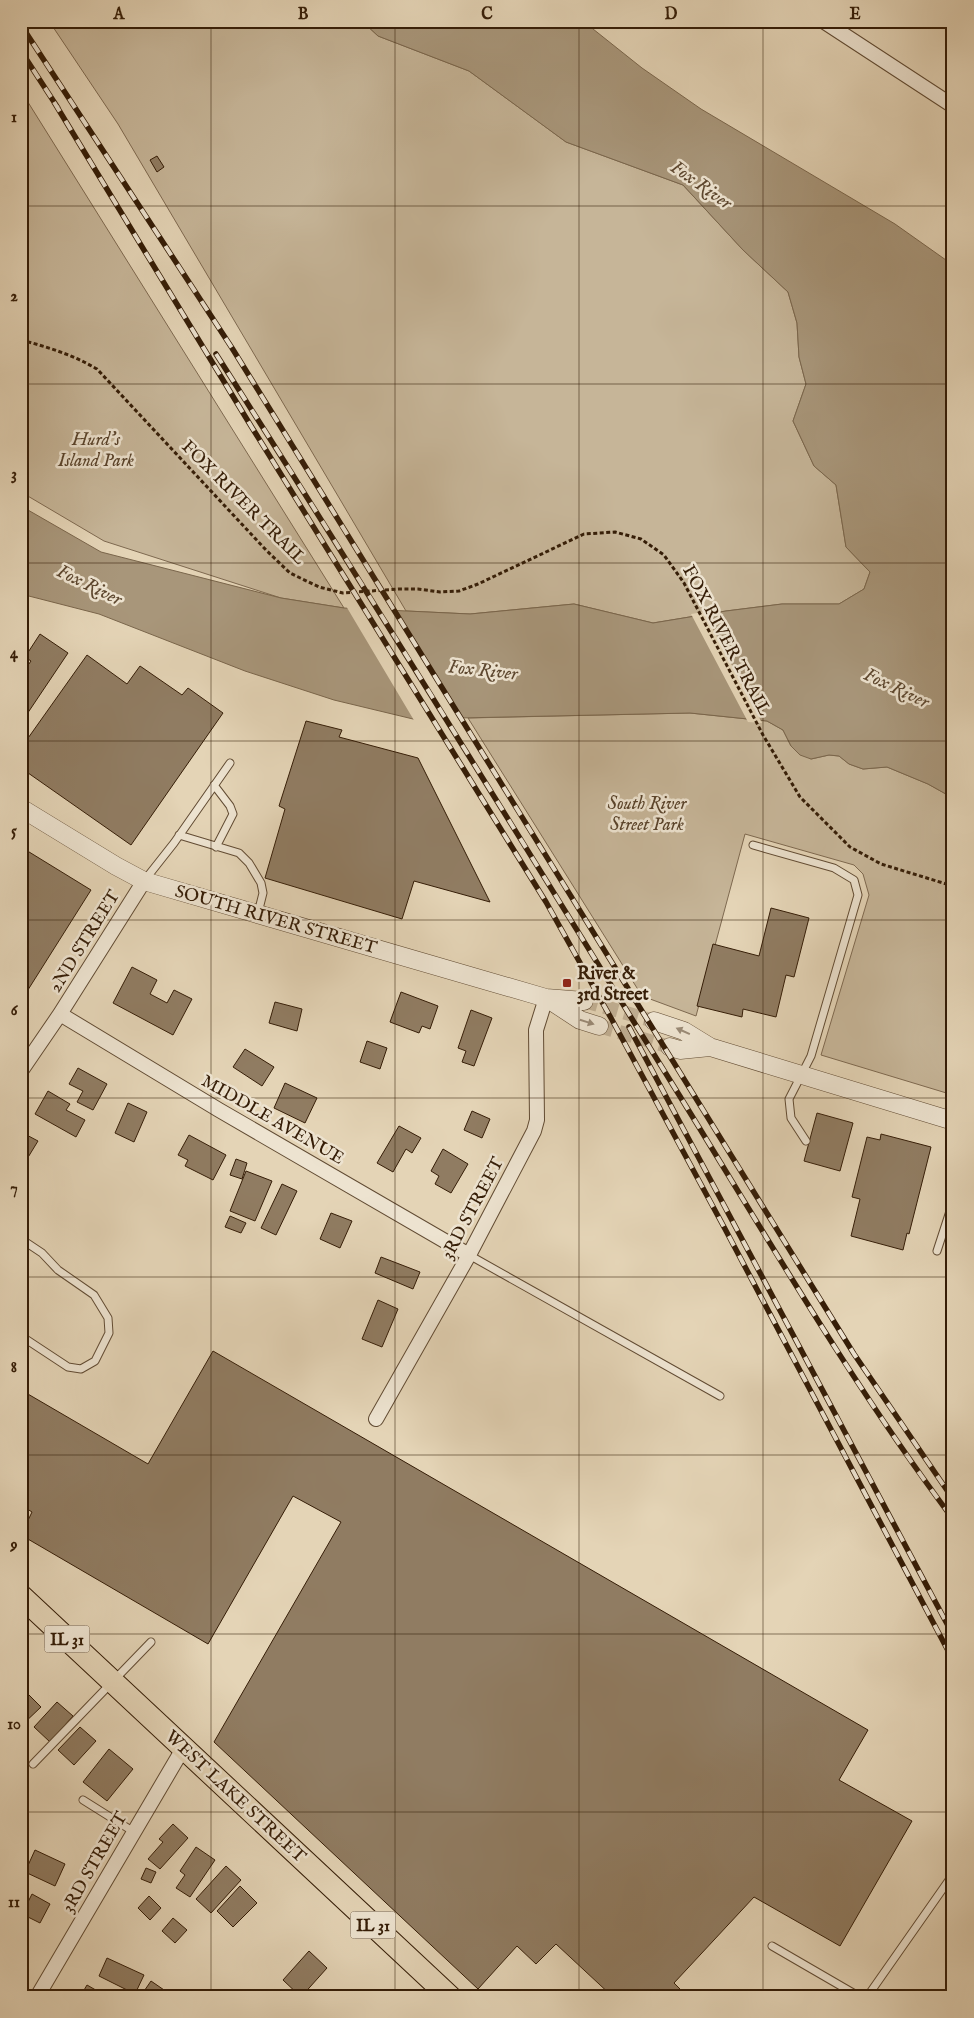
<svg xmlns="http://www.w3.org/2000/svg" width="974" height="2018" viewBox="0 0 974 2018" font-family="'IM FELL English',serif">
<rect width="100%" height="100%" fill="#e4d4b6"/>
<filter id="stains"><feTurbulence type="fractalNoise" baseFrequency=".004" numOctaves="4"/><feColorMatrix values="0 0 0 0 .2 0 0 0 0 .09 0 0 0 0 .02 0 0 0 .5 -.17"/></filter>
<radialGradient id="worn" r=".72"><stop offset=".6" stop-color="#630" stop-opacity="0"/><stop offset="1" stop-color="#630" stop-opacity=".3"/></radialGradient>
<path fill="#c6b598" stroke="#7e6950" d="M49 21H362L378 36 469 71 566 142 683 185 743 250 788 292 797 323 799 357 806 384 793 421 814 466 836 485 846 547 870 572 864 589 839 604H782L726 611 653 623 574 604 470 614 406 611 118 124Z
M21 91 344 608 281 598 104 541 21 492Z
M690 713 767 721 783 730 791 746 811 759 829 755 839 756 849 764 863 769 887 767 928 784 953 798V1095L821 1055 869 895 863 874 854 865 745 834 696 1016 642 996 468 718Z"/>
<path fill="#a8967a" stroke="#7a664c" d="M362 21H583L642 68 701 109 895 224 953 265V798L928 784 887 767 863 769 849 764 839 756 829 755 811 759 800 755 791 746 783 730 767 721 690 713 413 719 334 700 245 671 99 614 21 594V506L101 552 281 598 344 608 470 614 574 604 653 623 726 611 782 604H839L864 589 870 572 846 547 836 485 814 466 793 421 806 384 799 357 797 323 788 292 743 250 683 185 566 142 469 71 378 36Z"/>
<path fill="#e4d4b6" d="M346 606 393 608 463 720 415 722Z
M704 612 762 723 748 722 691 614Z"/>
<path fill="#907c62" stroke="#351d07" d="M157 156 164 167 157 172 150 160Z
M40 634 68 653 21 723V675L31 661 25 657Z
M87 655 127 684 140 666 182 695 188 688 223 713 131 845 21 768V748Z
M306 721 342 730 339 737 418 758 490 902 414 881 402 919 265 878 285 809 279 806Z
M21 847 91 890 26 993 21 990Z
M771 908 809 918 794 977 786 975 776 1017 743 1009 742 1017 697 1006 713 944 759 956Z
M132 967 157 980 150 994 167 1003 174 990 192 999 173 1035 113 1003Z
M401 992 438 1006 430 1029 422 1026 419 1033 390 1022Z
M275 1002 302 1009 297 1031 269 1023Z
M471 1010 492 1018 474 1066 462 1062 466 1051 458 1048Z
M367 1041 387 1048 380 1069 360 1062Z
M245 1049 274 1067 262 1086 233 1067Z
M78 1068 107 1084 93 1110 77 1102 83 1091 69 1084Z
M285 1083 317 1098 305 1123 274 1108Z
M48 1091 70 1104 66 1110 85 1120 76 1137 35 1114Z
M128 1103 147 1112 134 1142 115 1133Z
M472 1111 490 1119 482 1138 464 1130Z
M817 1113 853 1123 840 1171 804 1161Z
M399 1126 421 1138 412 1153 406 1149 393 1172 377 1163Z
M21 1132 38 1141 27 1159 21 1156Z
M881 1134 931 1147 909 1234 907 1233 903 1250 851 1236 860 1199 852 1197 867 1137 880 1140Z
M189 1135 226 1155 213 1180 185 1166 188 1160 178 1155Z
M443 1149 468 1164 451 1193 435 1184 439 1176 431 1171Z
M236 1159 247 1163 242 1179 230 1175Z
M246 1171 272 1181 255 1221 230 1211Z
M282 1184 297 1191 276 1235 261 1228Z
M331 1213 352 1221 340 1248 320 1239Z
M230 1216 246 1223 241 1233 225 1227Z
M381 1257 420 1272 413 1289 375 1273Z
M378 1300 398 1309 382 1347 362 1339Z
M213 1351 868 1730 839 1780 912 1821 840 1946 754 1897 674 1983 688 1997H613L556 1944 536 1964 517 1946 478 1989 214 1742 341 1522 293 1496 208 1644 21 1535 32 1512 21 1505V1390L148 1464Z
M28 1694 41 1707 21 1726V1701Z
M57 1702 73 1716 50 1742 34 1727Z
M80 1727 96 1741 74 1765 58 1750Z
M109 1749 133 1769 107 1801 83 1782Z
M173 1824 188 1838 160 1869 148 1859 163 1842 159 1839Z
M196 1847 215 1860 190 1897 176 1888 185 1875 180 1871Z
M35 1850 65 1864 55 1886 25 1872Z
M226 1866 241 1880 211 1913 196 1899Z
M146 1868 156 1872 151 1883 141 1879Z
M240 1886 257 1903 233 1927 217 1911Z
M32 1894 50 1904 40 1923 22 1914Z
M149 1896 161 1908 150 1920 138 1908Z
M173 1918 187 1930 175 1943 162 1931Z
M309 1951 327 1968 301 1997 283 1980Z
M107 1958 144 1975 135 1994 99 1976Z
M151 1981 167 1992 164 1997H140Z
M87 1985 108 1997H80Z"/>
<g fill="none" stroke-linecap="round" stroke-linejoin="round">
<path stroke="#c1af93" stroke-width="14" stroke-dasharray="14 7" stroke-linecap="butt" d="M584 1001 654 1021
M599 1026 670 1047"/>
<g stroke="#614b33" stroke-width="9">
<path id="service" d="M214 785 230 806 233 814 216 847
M179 835 239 853 249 863 261 883 263 893 258 913
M753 845 834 868 854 880 858 895 811 1056 789 1099 791 1118 806 1141
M144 881 174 843 230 763
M21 1239 42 1253 58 1270 94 1295 108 1318 109 1333 95 1361 81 1369 68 1367 21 1336
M937 1251 953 1202
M469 1255 720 1396
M33 1764 151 1642
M83 1800 134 1832
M772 1946 860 1997
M867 1997 949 1880 953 1886"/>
</g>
<g stroke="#614b33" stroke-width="16">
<path id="minor" d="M823 21 953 106
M60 1014 219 1110 469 1255
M21 1071 60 1014 144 881
M376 1419 469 1255 534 1131 537 1120 536 1030 546 998
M37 1997 184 1747"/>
</g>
<g stroke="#614b33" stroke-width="19">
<path id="tertiary" d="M21 808 116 866 144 881 546 998 584 1001
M548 999 580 1020 599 1026
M654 1021 684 1031 710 1047 953 1121
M670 1047 680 1050 710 1047"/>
</g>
<g stroke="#351d07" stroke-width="24">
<path id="primary" d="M21 1596 450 1997"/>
</g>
<path stroke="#351d07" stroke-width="3" stroke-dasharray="4 2.5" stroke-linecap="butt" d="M21 340C48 347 73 355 97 369L266 550 290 573 319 587 343 593 398 589H418L440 592 459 591 478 584 584 534 615 532 641 539 664 555 684 583 763 735 800 797 850 847 881 864 953 886"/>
<use href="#service" stroke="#ede3d0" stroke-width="7"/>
<use href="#minor" stroke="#ede3d0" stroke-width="14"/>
<use href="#tertiary" stroke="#ede3d0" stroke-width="18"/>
<use href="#primary" stroke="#e4d4b6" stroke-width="22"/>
<g stroke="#351d07" stroke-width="5.5">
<path id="rail" d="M21 25 232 348 854 1354 953 1499
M21 51 58 108
M54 102 251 426 546 902 611 1018 724 1227 953 1660
M216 354C369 593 518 835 668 1077 760 1225 848 1379 953 1519
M629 1027 953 1635"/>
</g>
<use href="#rail" stroke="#ede3d0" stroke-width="4" stroke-dasharray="11" stroke-linecap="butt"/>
</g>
<defs><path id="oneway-solid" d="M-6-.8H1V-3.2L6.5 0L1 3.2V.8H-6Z" transform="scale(1.25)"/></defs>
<g fill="#9a8a76">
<use href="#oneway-solid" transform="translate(587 1022) rotate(18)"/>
<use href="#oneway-solid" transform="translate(683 1031) rotate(-156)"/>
</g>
<path fill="none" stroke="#351d07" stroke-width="1" stroke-opacity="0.55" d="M211 21V1997M395 21V1997M579 21V1997M763 21V1997M21 206H953M21 384H953M21 563H953M21 741H953M21 920H953M21 1098H953M21 1277H953M21 1455H953M21 1634H953M21 1812H953"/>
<rect fill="#8f2418" stroke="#ede3d0" stroke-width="2" x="562" y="978" width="10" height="10" rx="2.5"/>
<g text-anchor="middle" stroke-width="5" stroke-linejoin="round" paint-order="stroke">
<g fill="#ede3d0" stroke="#6c5843" stroke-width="1">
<rect x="44.5" y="1625.5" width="45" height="27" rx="4"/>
<rect x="350.5" y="1911.5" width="45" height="27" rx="4"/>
</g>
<g font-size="16" font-weight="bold" fill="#351d07">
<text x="67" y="1645">IL 31</text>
<text x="373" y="1931">IL 31</text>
</g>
<g font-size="18" font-style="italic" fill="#59432b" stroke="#ede3d0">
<text x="96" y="445">Hurd's<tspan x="96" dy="21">Island Park</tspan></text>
<text x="647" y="809">South River<tspan x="647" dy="21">Street Park</tspan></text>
</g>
<g font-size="18" fill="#351d07" stroke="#ede3d0">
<text transform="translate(244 502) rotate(45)" y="6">FOX RIVER TRAIL</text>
<text transform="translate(727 640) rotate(62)" y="6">FOX RIVER TRAIL</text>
<text transform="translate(276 919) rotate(16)" y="6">SOUTH RIVER STREET</text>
<text transform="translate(84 941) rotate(-58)" y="6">2ND STREET</text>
<text transform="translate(273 1119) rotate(30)" y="6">MIDDLE AVENUE</text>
<text transform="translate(472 1208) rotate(-62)" y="6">3RD STREET</text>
<text transform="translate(236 1796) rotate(43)" y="6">WEST LAKE STREET</text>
<text transform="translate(94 1862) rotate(-60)" y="6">3RD STREET</text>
</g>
<g font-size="18" font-weight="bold" fill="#351d07" stroke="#ede3d0" text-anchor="start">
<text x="577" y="979">River &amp;<tspan x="577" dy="21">3rd Street</tspan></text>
</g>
<g font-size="19" font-style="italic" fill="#5d472f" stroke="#ede3d0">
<text transform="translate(702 184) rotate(35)" y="7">Fox River</text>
<text transform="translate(90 584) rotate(26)" y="7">Fox River</text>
<text transform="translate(483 669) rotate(6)" y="7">Fox River</text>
<text transform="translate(897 687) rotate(25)" y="7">Fox River</text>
</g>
</g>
<rect width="974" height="2018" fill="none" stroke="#e4d4b6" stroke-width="55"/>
<rect x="28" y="28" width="918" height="1962" fill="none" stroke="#351d07" stroke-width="2"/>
<g font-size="16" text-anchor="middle" font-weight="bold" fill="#351d07">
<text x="119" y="19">A</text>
<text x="303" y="19">B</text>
<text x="487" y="19">C</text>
<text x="671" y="19">D</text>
<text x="855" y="19">E</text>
<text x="14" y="122">1</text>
<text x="14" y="301">2</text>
<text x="14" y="479">3</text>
<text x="14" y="658">4</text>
<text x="14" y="836">5</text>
<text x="14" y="1015">6</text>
<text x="14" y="1193">7</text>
<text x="14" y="1372">8</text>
<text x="14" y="1550">9</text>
<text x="14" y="1729">10</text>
<text x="14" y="1907">11</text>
</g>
<rect width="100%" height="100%" filter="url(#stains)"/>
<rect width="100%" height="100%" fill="url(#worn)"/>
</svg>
